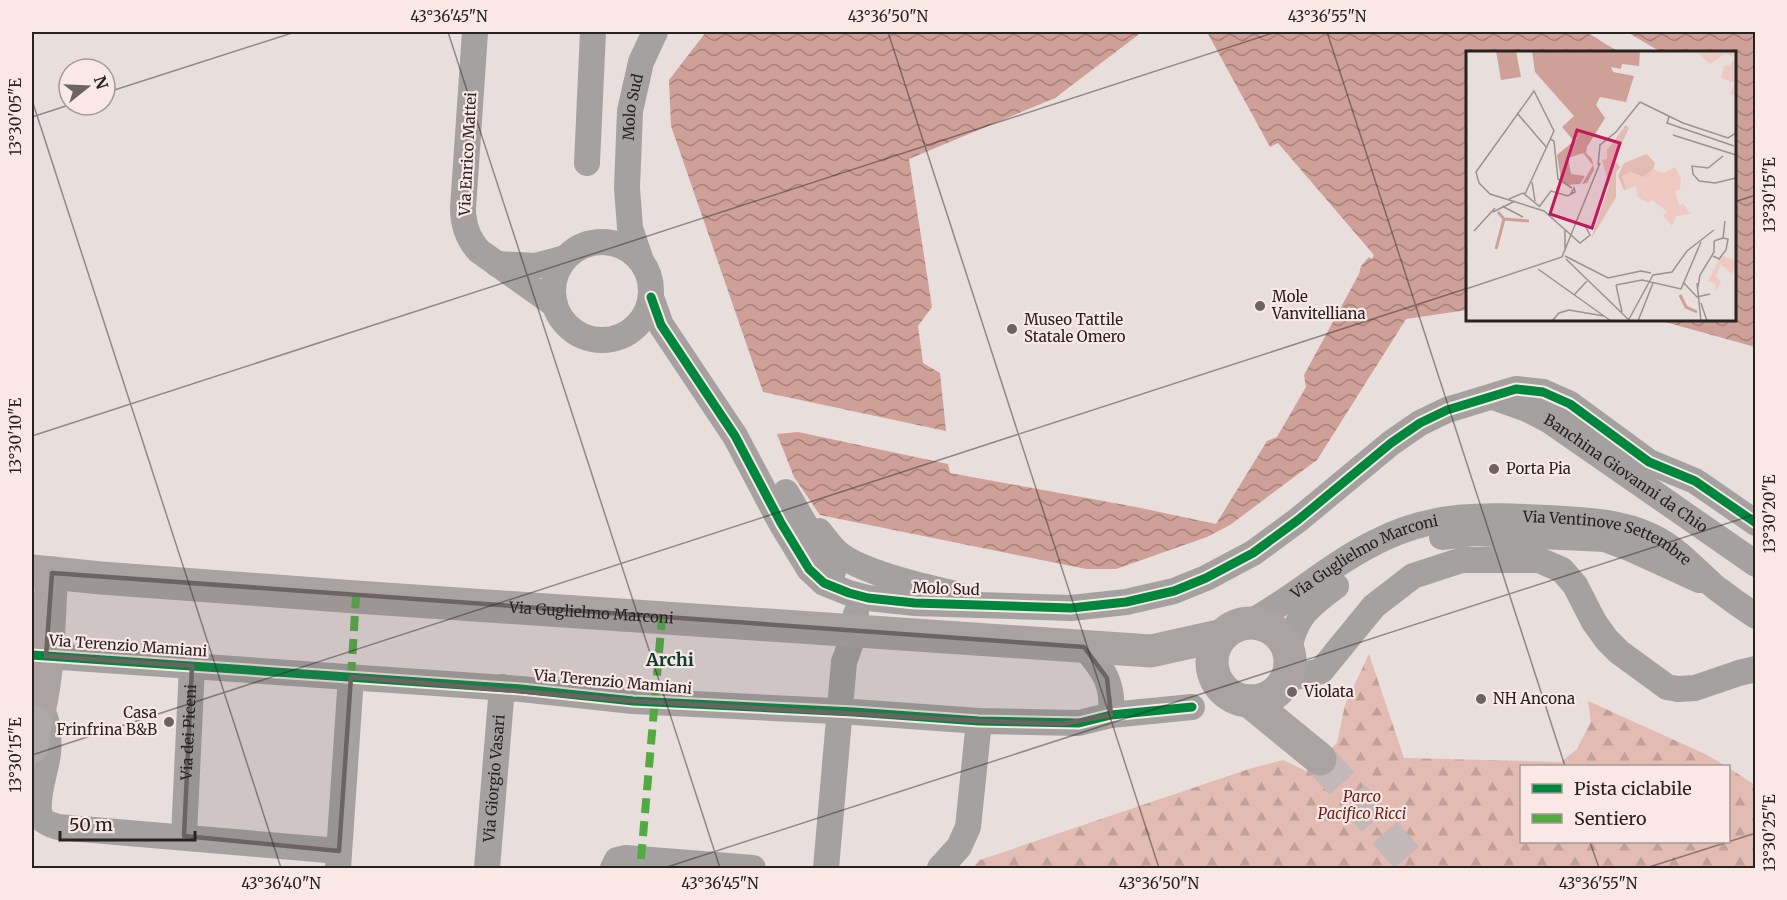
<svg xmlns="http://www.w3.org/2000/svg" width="1787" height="900" viewBox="0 0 1787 900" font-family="Merriweather,serif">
<defs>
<pattern id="forest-firs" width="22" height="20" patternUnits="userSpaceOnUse" patternTransform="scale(1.5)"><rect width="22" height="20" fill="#e2bbb3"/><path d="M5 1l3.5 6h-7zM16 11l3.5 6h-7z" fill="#c2a09a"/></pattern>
<pattern id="water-waves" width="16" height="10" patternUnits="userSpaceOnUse" patternTransform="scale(1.5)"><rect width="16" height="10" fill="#cea097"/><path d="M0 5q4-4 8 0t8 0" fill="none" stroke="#a7827b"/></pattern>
</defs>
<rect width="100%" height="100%" fill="#e8dedc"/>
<path fill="url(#forest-firs)" d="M1369 654 1404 758 1561 762 1577 749 1591 722 1588 701 1705 754 1726 766H1522V842H1728L1729 768 1755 785V868H972L980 860 1249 769 1283 760 1306 771 1337 743 1345 705Z"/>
<path fill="url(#water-waves)" d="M706 32H1142L1055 98 909 159 932 307 918 326 923 363 940 373 946 431 763 392 671 126 669 80Z
M1207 32H1586L1619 52H1468L1467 310 1406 319 1317 460 1230 525 1207 537 1116 569H1086L820 515 794 477 777 434 798 432 948 464 950 473 1136 507 1216 524 1267 441 1277 437 1306 387 1304 375 1359 274 1361 266 1369 257 1372 259 1374 255 1278 143 1270 147Z
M1627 32H1755V347L1658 320H1734V52H1661Z"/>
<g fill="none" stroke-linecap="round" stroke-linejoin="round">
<path stroke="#c2b8b7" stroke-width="33" stroke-dasharray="33 16" stroke-linecap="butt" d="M1320 759 1416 868"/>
<g stroke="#a5a1a0" stroke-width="26">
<path d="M475 32 463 208C463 225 468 239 479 251L555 305"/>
<path d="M587 163 593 32"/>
<circle cx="602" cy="291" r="49"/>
<path id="s1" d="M641 261 630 228 627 188 630 111 641 62 655 32"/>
<path d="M497 264 535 266 565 258"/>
<path d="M651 297 661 325 735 436 781 523 809 569 824 583 849 593 868 598 915 603 1071 608 1126 602 1174 591 1206 578 1253 553 1298 520 1391 443 1420 423 1447 410 1516 389 1543 392 1570 404 1649 462 1695 481 1756 523"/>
<path id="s2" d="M1493 397 1527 409 1550 421 1756 564"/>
<path d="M786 492 833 572"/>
<path d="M819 531C825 538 830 546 837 552 859 572 926 587 956 594"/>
<path d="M1442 537 1473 533 1605 539 1629 548 1699 580"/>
<path id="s3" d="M1249 623C1293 599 1331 564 1376 542 1434 512 1486 515 1549 518 1583 520 1619 521 1651 536 1677 548 1694 569 1715 587 1728 597 1742 607 1756 616"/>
<path d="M1084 647C1104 670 1114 684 1111 715"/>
<path d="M1289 652C1294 617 1309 606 1336 586"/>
<path d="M32 655 521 689 633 701 854 712 979 721 1079 723 1111 715 1192 707"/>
<path d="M1286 679 1321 671 1374 606 1413 576 1462 560H1539L1562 570 1575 585 1594 622 1607 640 1619 652 1667 687 1678 689 1695 688 1739 673 1756 669"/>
<path d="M45 717C49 729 49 741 48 754 46 770 33 806 42 819 46 824 53 825 58 827L339 851"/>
<path id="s4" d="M184 836 192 666"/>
<path d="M338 868 351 677"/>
<path id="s5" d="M487 868 502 687"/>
<path d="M613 868 617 860 626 858 753 868"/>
<path d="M826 868 844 662 855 631 856 614"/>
<path d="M940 868 959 847 968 827 979 721"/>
</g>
<g stroke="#aaa3a2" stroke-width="33">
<path id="s6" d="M32 571 101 578 356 597 1151 651 1223 635"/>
<circle cx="1251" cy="662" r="39"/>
<path d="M1249 701 1320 759"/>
<path d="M36 723C50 675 48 622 52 573"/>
</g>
<path stroke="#aea8a6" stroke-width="33" d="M32 747 36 723"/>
<path stroke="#53aa43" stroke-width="8" stroke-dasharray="15 8" stroke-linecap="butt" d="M351 677 356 597
M641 859 662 618"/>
<g stroke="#f9e8e5" stroke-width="13">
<path id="cycleway" d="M651 297 661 325 735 436 781 523 809 569 824 583 849 593 868 598 915 603 1071 608 1126 602 1174 591 1206 578 1253 553 1298 520 1391 443 1420 423 1447 410 1516 389 1543 392 1570 404 1649 462 1695 481 1756 523
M32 655 521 689 633 701 854 712 979 721 1079 723 1111 715 1192 707"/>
</g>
<use href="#cycleway" stroke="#00873e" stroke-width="9"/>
</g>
<path fill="#6b6462" fill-opacity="0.2" stroke="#6b6462" stroke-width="4.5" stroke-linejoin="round" d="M52 573 1084 647 1107 678 1111 715 1062 724 979 721 633 701 351 677 339 851 184 836 192 666 46 656Z"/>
<path fill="none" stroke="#282221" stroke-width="1.5" stroke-opacity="0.45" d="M448 32 720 868M888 32 1159 868M1327 32 1565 766M105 93 295 32M32 100 281 868M32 117 69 105M1734 202 1756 195M32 436 1276 32M32 755 1468 288M1590 842 1599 868M664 868 1756 514M1646 868 1756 833"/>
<g fill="#6b6462" stroke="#f9e8e5" stroke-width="2">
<circle cx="1260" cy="306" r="6"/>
<circle cx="1012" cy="329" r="6"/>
<circle cx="1494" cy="469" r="6"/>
<circle cx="1292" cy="692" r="6"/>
<circle cx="1481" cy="699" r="6"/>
<circle cx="169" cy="722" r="6"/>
</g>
<g text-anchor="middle" stroke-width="4.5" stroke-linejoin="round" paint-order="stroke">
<g font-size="15" fill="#282221" stroke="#f9e8e5">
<text dy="5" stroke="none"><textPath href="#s1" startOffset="156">Molo Sud</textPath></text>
<text transform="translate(468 154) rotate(-87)" y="5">Via Enrico Mattei</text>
<text dy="5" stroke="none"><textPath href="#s2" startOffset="154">Banchina Giovanni da Chio</textPath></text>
<text dy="5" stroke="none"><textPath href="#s3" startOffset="390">Via Ventinove Settembre</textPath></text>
<text dy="5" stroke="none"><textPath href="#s3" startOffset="134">Via Guglielmo Marconi</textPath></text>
<text transform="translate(946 589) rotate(2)" y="5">Molo Sud</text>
<text dy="5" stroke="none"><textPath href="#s6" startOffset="561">Via Guglielmo Marconi</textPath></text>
<text transform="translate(128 646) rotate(4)" y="5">Via Terenzio Mamiani</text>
<text transform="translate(613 682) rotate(5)" y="5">Via Terenzio Mamiani</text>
<text dy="5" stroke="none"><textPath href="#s4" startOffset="104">Via dei Piceni</textPath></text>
<text dy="5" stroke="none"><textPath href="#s5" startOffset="90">Via Giorgio Vasari</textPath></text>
</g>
<g font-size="15" fill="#282221" stroke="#f9e8e5" text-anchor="start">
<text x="1272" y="302">Mole<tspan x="1272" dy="17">Vanvitelliana</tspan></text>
<text x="1024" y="325">Museo Tattile<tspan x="1024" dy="17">Statale Omero</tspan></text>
<text x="1506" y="474">Porta Pia</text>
<text x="1304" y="697">Violata</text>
<text x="1493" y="704">NH Ancona</text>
<text x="157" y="718" text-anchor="end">Casa<tspan x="157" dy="17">Frinfrina B&amp;B</tspan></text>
</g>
<g font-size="15" font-style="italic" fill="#681e13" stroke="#f9e8e5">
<text x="1362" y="802">Parco<tspan x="1362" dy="17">Pacifico Ricci</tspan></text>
</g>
<g font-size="18" font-weight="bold" fill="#0a3d2c" stroke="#f9e8e5">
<text x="670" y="666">Archi</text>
</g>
</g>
<g transform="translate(1466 51)">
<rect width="270" height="270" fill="#e8dedc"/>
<path d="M160 74 163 77 148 109 154 116 150 122V146L125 188 143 134 136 109 141 108V99ZM181 103 189 112 187 119 191 120 183 152 172 146 170 135 158 139 152 125 158 112Z" fill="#e2bbb3"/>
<path d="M270 0V45L264 43 269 32 255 27 258 15 264 14 269 6 259 3 244 13 232 2ZM209 116 215 127 214 138 209 140 213 155 217 152 224 163 210 165 206 175 197 164 202 161 186 149 183 152 172 146 170 135 160 139 156 125 165 121 177 126 187 118 197 122ZM255 204 270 210 266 223 255 213 250 225 255 232 250 240 249 233 242 230Z" fill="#efcac3"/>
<path d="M30 0H50L55 26 35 29ZM66 0H174L173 15 156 13 155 18 145 16 147 21 168 25 160 51 134 46 130 54 139 67 121 96 120 102 126 108 127 113 128 119 121 132 116 133 127 114 117 102 102 107 105 123 119 125 114 133 100 134 95 129 91 104 114 85 107 89 96 76 108 65 69 21Z" fill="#cea097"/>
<path fill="none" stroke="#cea097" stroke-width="3" d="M88 0 112 46 137 68M90 0 110 39 130 61M91 0 111 38 135 65M96 0 143 23 156 25M116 0 173 13M93 1 142 24 167 27M32 161 38 168 63 170M30 198 38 168M214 244 220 256 231 261"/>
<path fill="none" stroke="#9b9391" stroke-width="1.5" d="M174 51 217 72 262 87 270 82M51 62 81 97M203 66 201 72 268 95M207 84 270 104M84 88 88 90 92 128 106 137M257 105 242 117 226 115 227 123 233 130 249 132 270 127M132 114 134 94 150 81 174 51M66 131 69 150M13 132 10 121 68 40 88 80 59 143M13 132 24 143 78 160 114 192 124 184 118 173M43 148 57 142 73 155M36 155 57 166M73 156 85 140 102 145 103 144 109 141 108 137 104 144M27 161 49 150M99 178V200M8 180 29 157M248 190 257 187 259 170M99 205 142 227 175 220 185 222M247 205 253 208 260 199 262 188 257 187M100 208 163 269M72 218 145 270M217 231 231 246 244 243M231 232 235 270M150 234 176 229 215 238 235 191M150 234 156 261M232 236 234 224 248 201V190M0 238 96 206 134 112M108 244 121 230M235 252 241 270M86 270 93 262 103 259 138 265M162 270 187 224 206 221 221 200 248 179M172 270 187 232"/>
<path fill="#c2185b" fill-opacity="0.15" stroke="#c2185b" stroke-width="3" d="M111 79 154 92 126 177 84 163Z"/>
<rect width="270" height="270" fill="none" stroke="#282221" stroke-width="3"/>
</g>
<rect width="1787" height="900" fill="none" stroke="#f9e8e5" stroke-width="66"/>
<rect x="1520" y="765" width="210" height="78" fill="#f9e8e5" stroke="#a59997" stroke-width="1.5"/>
<rect x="1532" y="784" width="30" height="9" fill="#00873e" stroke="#a59997" stroke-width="1.5"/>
<text x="1574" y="795" font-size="18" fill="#282221">Pista ciclabile</text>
<rect x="1532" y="814" width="30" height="9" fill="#53aa43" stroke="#a59997" stroke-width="1.5"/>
<text x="1574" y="825" font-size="18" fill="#282221">Sentiero</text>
<g transform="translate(87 87) rotate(72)"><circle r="28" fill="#f9e8e5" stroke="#a59997" stroke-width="1.5"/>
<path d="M0-4.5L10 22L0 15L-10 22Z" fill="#6b6462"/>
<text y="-9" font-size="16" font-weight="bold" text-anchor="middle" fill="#282221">N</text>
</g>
<path d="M60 831v9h135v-9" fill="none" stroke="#282221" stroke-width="3"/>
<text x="69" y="831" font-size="18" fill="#282221" stroke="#f9e8e5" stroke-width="4.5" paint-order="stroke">50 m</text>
<rect x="33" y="33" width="1721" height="834" fill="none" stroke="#282221" stroke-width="2"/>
<g font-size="15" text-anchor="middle" fill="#282221">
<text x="449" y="22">43°36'45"N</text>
<text x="888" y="22">43°36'50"N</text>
<text x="1327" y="22">43°36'55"N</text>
<text transform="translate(16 117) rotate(-90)" y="5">13°30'05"E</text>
<text transform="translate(1770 195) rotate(-90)" y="5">13°30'15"E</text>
<text transform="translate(16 436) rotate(-90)" y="5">13°30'10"E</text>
<text transform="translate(1770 514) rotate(-90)" y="5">13°30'20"E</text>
<text transform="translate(16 755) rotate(-90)" y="5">13°30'15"E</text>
<text transform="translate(1770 833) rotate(-90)" y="5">13°30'25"E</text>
<text x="281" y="889">43°36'40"N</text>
<text x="720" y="889">43°36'45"N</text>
<text x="1159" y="889">43°36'50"N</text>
<text x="1598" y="889">43°36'55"N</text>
</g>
</svg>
